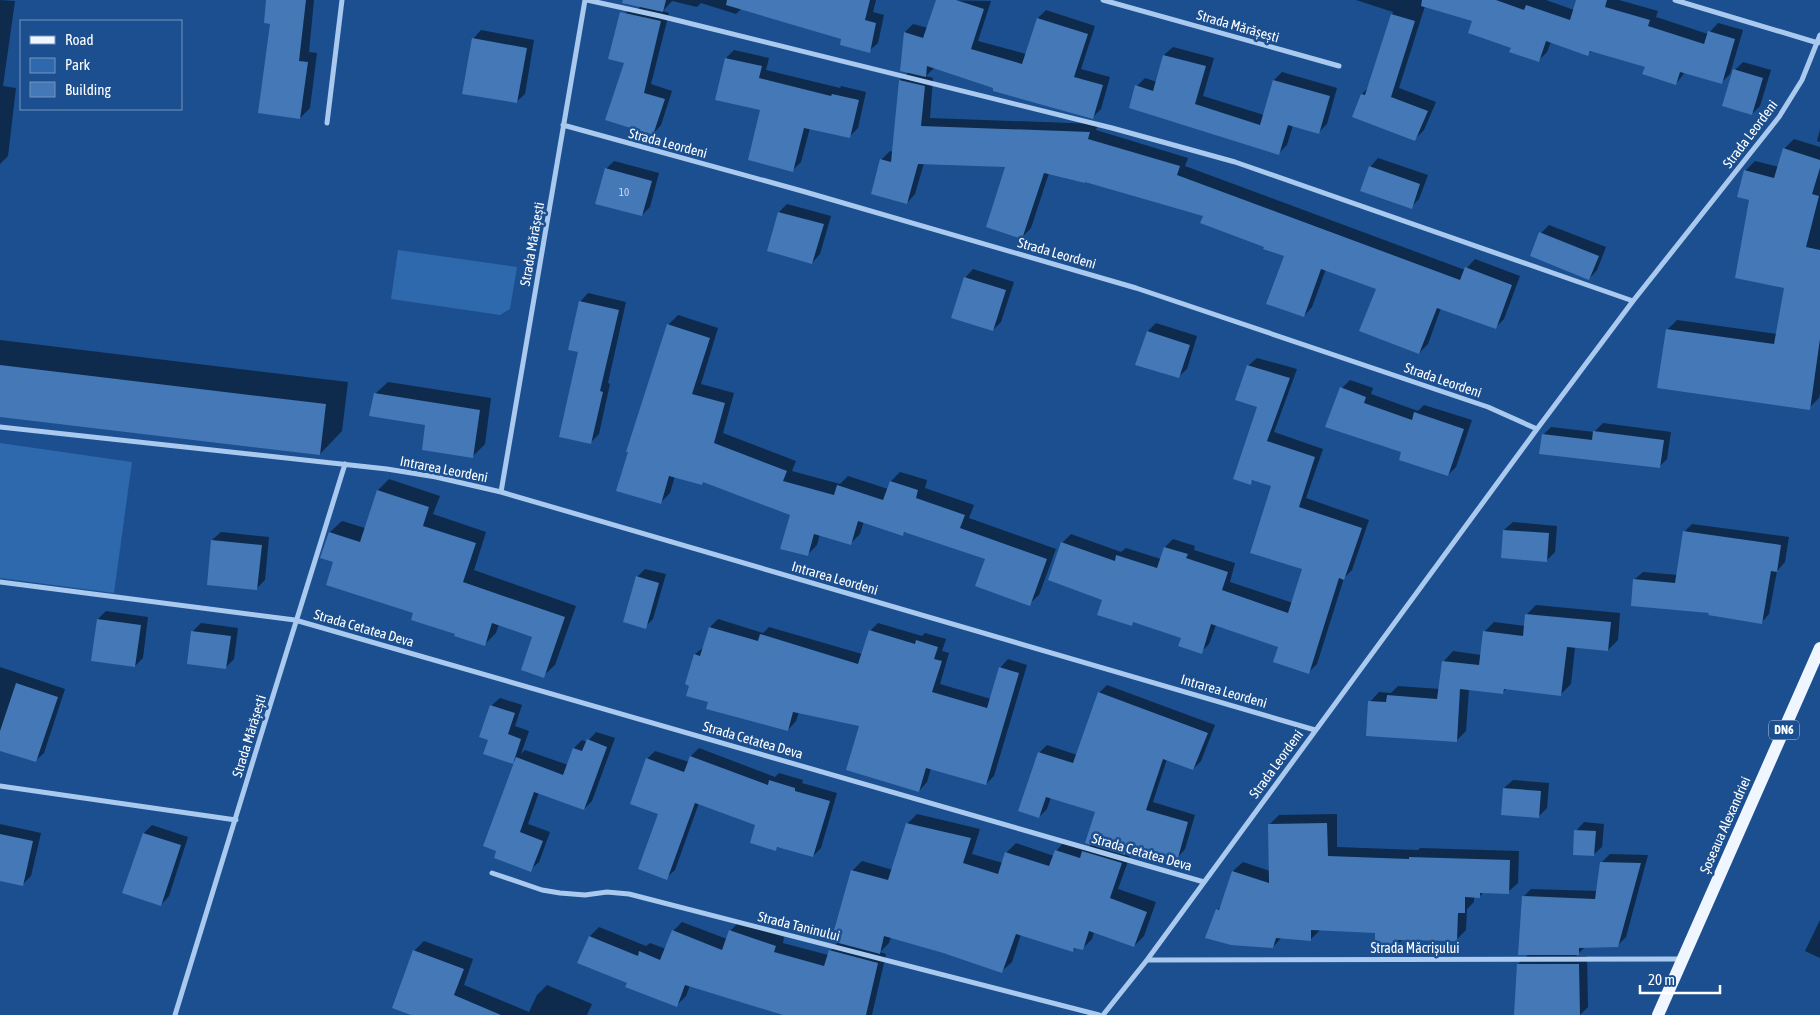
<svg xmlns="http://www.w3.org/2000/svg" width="1820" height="1015" viewBox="0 0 1820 1015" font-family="'Asap Condensed',sans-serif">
<rect width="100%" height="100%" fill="#1b4f8f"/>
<path fill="#2e69ad" d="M398 250 517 267 510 309 500 315 391 299Z
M0 443 132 462 114 593 0 578Z"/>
<path fill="#0007" d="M0 0 15 1 3 86 16 88 8 156 0 164Z
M267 0H314L309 52 317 53 310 108 300 118Z
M635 0H876L873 12 884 15 878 43 869 51 843 38 742 8 736 14 701 3 697 7 672 1 663 11 669 13 651 84 672 91 661 125 653 134 625 62 619 19 628 11 635 12 641 6Z
M937 0 991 1 978 41 1026 54 1038 18 1046 10 1095 26 1081 69 1110 77 1101 109 1093 117 934 68 926 76 933 78 930 118 1098 124 1096 130 1188 158 1185 166 1465 270 1475 259 1520 276 1504 319 1495 328 1441 308 1428 344 1419 353 1377 288 1326 269 1312 307 1304 316 1285 255 1204 215 1085 181 1049 173 1031 228 1022 237 1006 166 924 163 915 194 907 203 881 160 890 151 893 152 900 80 909 72 901 70 905 32 913 24 928 28Z
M1356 0H1546L1574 10 1578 0H1619L1658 11 1656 17 1708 34 1718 23 1743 30 1730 74 1721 83 1685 72 1676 84 1646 67 1592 51 1588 54 1551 42 1547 52 1538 61 1513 47 1474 20 1425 6 1399 88 1436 102 1424 130 1415 139 1362 94 1368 88 1393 12Z
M481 30 534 40 525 94 516 102 473 39Z
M1173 47 1214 58 1203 96 1264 115 1274 80 1282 72 1337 88 1327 124 1319 132 1293 125 1287 145 1279 153 1137 86 1145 78 1157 82 1164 55Z
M734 50 769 58 766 70 840 88 841 86 866 92 858 128 849 137 810 128 801 162 793 170 762 109 726 58Z
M1743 62 1771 70 1760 106 1752 114 1735 70Z
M1820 129V142L1817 141Z
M1794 139 1820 147V394L1819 398 1809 408 1667 330 1677 320 1777 334 1785 287 1750 200 1745 171 1755 161 1779 167 1784 149Z
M1378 158 1428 175 1419 199 1411 207 1370 167Z
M614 161 659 173 650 207 642 215 606 169Z
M787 204 831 216 820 254 812 263 779 212Z
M1549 225 1606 247 1597 270 1589 279 1541 233Z
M973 269 1014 282 1001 322 993 330 965 278Z
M588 293 626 302 608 383 610 384 599 434 590 443 579 351 580 302Z
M678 315 718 328 701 384 734 393 723 433 796 461 792 471 840 484 848 476 888 489 891 481 900 472 927 480 925 488 974 505 969 518 1056 549 1039 595 1029 604 987 558 906 531 903 534 864 521 860 534 850 544 820 534 817 545 807 555 791 514 704 481 675 476 670 493 660 503 668 325Z
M1156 323 1197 336 1187 369 1178 377 1148 331Z
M0 340 348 382 342 431 320 454 0 416Z
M1257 358 1297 369 1274 432 1323 449 1306 498 1369 520 1352 570 1344 578 1317 664 1309 672 1279 647 1216 625 1209 644 1201 652 1182 637 1134 621 1131 624 1104 599 1062 543 1071 534 1121 552 1126 548 1161 559 1165 547 1173 539 1195 546 1194 550 1235 563 1230 582 1293 603 1304 568 1273 485 1254 479 1250 483 1258 406 1248 366Z
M1350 380 1373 388 1371 394 1418 411 1424 405 1472 420 1456 467 1448 475 1403 451 1342 388Z
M388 382 491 398 485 444 472 457 426 424 375 394Z
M1603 423 1671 432 1667 459 1659 467 1543 435 1551 427 1594 432Z
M389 479 440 496 433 514 486 532 474 570 576 606 555 665 543 676 534 637 499 624 496 633 484 645 414 612 334 561 322 557 330 532 342 521 365 528 378 490Z
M1513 522 1557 526 1555 552 1547 560 1504 530Z
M1692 524 1789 537 1785 562 1777 571 1769 614 1761 623 1710 612 1634 580 1643 572 1678 575 1684 532Z
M221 532 269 537 265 580 256 589 212 540Z
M645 569 666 574 653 619 645 627 637 577Z
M1536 605 1620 613 1618 640 1608 650 1575 647 1571 684 1561 694 1507 688 1502 693 1469 689 1466 731 1456 741 1370 702 1379 692 1391 693 1398 686 1440 689 1444 661 1453 651 1481 655 1484 632 1494 622 1525 626 1526 615Z
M106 611 148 617 143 658 135 666 98 619Z
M718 619 763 633 769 627 862 654 870 631 878 623 922 636 925 633 946 639 942 651 949 653 940 684 991 699 1000 668 1008 659 1027 665 994 776 986 784 931 768 927 782 919 791 861 726 799 712 796 721 788 730 710 701 695 654 704 647 710 627Z
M201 623 238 628 234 659 225 668 193 631Z
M0 667 65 689 44 753 35 761 0 749Z
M1107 685 1215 725 1201 761 1193 769 1167 759 1153 802 1195 815 1185 849 1178 857 1133 844 1126 852 1131 853 1118 889 1156 902 1144 936 1134 946 1094 932 1092 939 1082 949 1076 947 1073 951 1021 934 1012 962 1002 971 891 937 889 943 880 952 886 954 872 1015H789L690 985 686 996 676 1006 628 982 590 936 599 927 646 946 650 943 666 949 673 931 682 922 727 939 730 931 739 922 784 937 783 943 828 955 830 951 838 942 852 871 862 861 893 870 907 824 917 814 980 829 972 854 1003 863 1006 853 1016 843 1054 856 1056 851 1065 841 1087 848 1092 844 1096 812 1051 797 1047 809 1039 817V753L1047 745 1077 755 1099 693Z
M500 698 522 705 515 726 529 731 521 754 525 750 568 765 574 748 582 740 587 742 596 732 615 738 592 801 584 809 539 792 528 824 550 832 539 862 530 870 495 857 517 758 513 762 490 739 491 706Z
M699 748 775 777 779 773 803 780 802 783 837 793 821 848 813 856 779 846 776 849 757 825 699 803 675 870 666 878 660 813 647 759 655 751 689 762 691 756Z
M1513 780 1549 783 1547 808 1538 817 1504 788Z
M1337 814V847L1418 850 1420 848 1519 851 1518 883 1508 892H1484L1480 896H1474V902L1467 909 1466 930 1456 940 1403 939 1396 946 1377 931 1320 930 1310 940 1282 937 1273 947 1217 910 1222 905 1233 871 1243 862 1270 871V824L1279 815Z
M1584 822 1604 824 1602 847 1593 855 1576 831Z
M0 824 41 833 31 876 23 884 0 879Z
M152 825 188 837 169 896 161 905 144 833Z
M1610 854 1648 855 1626 937 1617 946H1586L1576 956H1587L1588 1007 1580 1015H1515L1518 964 1529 954 1523 897 1531 889 1598 891 1602 862Z
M1820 920V958L1805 951Z
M424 941 473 959 464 985 529 1012 537 995 547 985 592 1004 587 1015H415L414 951Z"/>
<path fill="#4478b7" d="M266 0H306L299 61 308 62 300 119 258 113 270 24 264 23Z
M623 0H666L663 12 622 3Z
M727 0H870L865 20 876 23 870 53 840 45 841 39 726 5Z
M936 0H956L984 9 971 49 1022 64 1037 18 1088 34 1074 77 1103 85 1093 119 993 91V88L927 66 926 77 900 71 904 32 923 38Z
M1422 0H1496L1524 10 1526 5 1570 20 1576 0H1607L1605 7 1650 20 1648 26 1704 44 1708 31 1735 39 1722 84 1680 72 1676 85 1642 74 1645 67 1590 51 1588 56 1546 41 1539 62 1509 52 1511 48 1468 33 1472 21 1421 6Z
M620 12 661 21 644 93 665 99 653 135 605 120 624 63 608 59Z
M1391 14 1415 21 1391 97 1428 111 1415 141 1352 117 1361 94 1365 95Z
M472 38 527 48 517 103 462 94Z
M1163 55 1206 66 1195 104 1260 125 1273 80 1330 96 1319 134 1288 125 1279 155 1129 108 1135 85 1153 91Z
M725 58 762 66 759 78 831 96 832 94 859 100 850 138 804 128 793 172 748 160 760 110 715 100Z
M1733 69 1763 78 1752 115 1722 106Z
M899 80 925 86 921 126 1090 132 1088 139 1180 166 1177 175 1460 280 1465 267 1512 285 1496 329 1437 308 1419 354 1359 331 1376 289 1321 269 1304 317 1266 304 1284 256 1263 249 1264 247 1200 223 1203 216 1085 182V183L1044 173 1022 239 986 227 1005 167 918 164 907 204 871 194 880 159 891 162Z
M1783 148 1820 160V168L1812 194 1819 196 1806 247 1820 250V339L1810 410 1657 388 1666 329 1774 344 1784 288 1735 278 1749 200 1737 197 1744 170 1774 178Z
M1369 166 1420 184 1412 209 1360 191Z
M605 168 652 181 642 216 595 204Z
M778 212 824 224 812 264 767 251Z
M1539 232 1599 256 1589 280 1530 256Z
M964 277 1006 290 993 331 951 318Z
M579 301 619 310 600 391 603 392 591 444 559 437 578 352 568 350Z
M667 324 710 338 692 394 725 403 714 443 787 471 783 481 834 495 837 485 883 500 890 481 918 490 916 498 965 515 960 528 1047 559 1030 606 975 586 985 559 904 532 903 536 858 521 851 545 814 534 808 556 780 549 790 515 703 482 702 485 669 476 661 504 616 491 628 452H626Z
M1147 331 1190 345 1179 378 1135 365Z
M0 365 326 404 320 455 0 417Z
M1247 365 1290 378 1267 441 1315 457 1299 507 1362 528 1344 580 1339 578 1309 674 1273 662 1278 647 1211 624 1202 654 1178 646 1181 638 1133 622 1132 626 1097 615 1102 600 1048 580 1061 542 1115 561 1116 555 1157 568 1164 547 1188 554 1186 558 1228 572 1222 590 1288 613 1302 569 1250 553 1271 486 1252 480 1251 485 1233 479 1257 407 1235 400Z
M1340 387 1366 397 1364 403 1412 420 1414 412 1464 429 1448 476 1399 460 1401 452 1325 427Z
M374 393 480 410 473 458 422 450 425 425 369 416Z
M1593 431 1664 440 1660 468 1539 454 1542 434 1592 440Z
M377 490 429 507 423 526 476 543 463 582 565 617 544 678 521 670 532 637 492 623 485 646 454 636 455 634 411 620 413 613 326 585 333 562 320 558 329 532 360 542Z
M1503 530 1549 533 1547 562 1501 558Z
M1683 531 1781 545 1777 572 1771 571 1762 624 1708 615 1709 613 1631 606 1633 579 1675 583Z
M211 540 262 545 257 590 207 585Z
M636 576 659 583 646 629 623 622Z
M1525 614 1611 622 1608 651 1567 647 1561 696 1504 689 1503 694 1460 689 1457 742 1366 736 1368 701 1386 702 1387 695 1437 699 1442 661 1479 665 1483 631 1523 636Z
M97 619 141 625 135 667 91 661Z
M709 627 758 641 760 634 858 664 869 630 915 644 916 640 938 647 934 659 942 661 932 692 987 708 999 667 1019 673 986 785 926 768 919 792 846 770 859 726 793 712 788 731 706 709 708 702 686 696 689 686 685 684 694 654 700 656Z
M191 631 231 636 226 669 187 664Z
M16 683 58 697 36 762 0 751V731Z
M1098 692 1208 733 1193 770 1163 759 1146 810 1188 822 1178 858 1128 844 1125 855 1085 843 1095 812 1046 797 1039 818 1018 811 1038 752 1073 763Z
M490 705 515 713 508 734 521 739 513 764 483 754 488 740 479 737Z
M587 739 607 747 584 810 534 792 520 832 543 841 531 872 494 858 496 851 483 846 516 757 563 775 573 748 582 751Z
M690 756 768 785 769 780 795 788V791L830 801 813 857 777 847 776 851 750 843 755 825 695 803 667 880 638 869 658 814 630 804 646 758 684 772Z
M1503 788 1541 791 1539 818 1501 815Z
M906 823 971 838 963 863 998 874 1005 852 1049 866 1055 850 1080 858 1082 851 1122 863 1110 898 1147 912 1134 947 1089 931 1083 950 1074 948 1073 952 1016 934 1002 973 943 953 884 936 880 954 831 941 851 870 888 880Z
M1327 823 1328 856 1409 859V857L1510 860 1509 894 1480 893V898L1465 897V913H1458L1457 941 1397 940V947L1375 946V933L1311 930V941L1276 938 1273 948 1231 945 1205 938 1216 909 1219 910 1232 871 1269 883 1268 824Z
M1574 830 1596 831 1594 856 1573 855Z
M143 833 181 845 161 906 122 893Z
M0 834 33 841 23 886 0 881Z
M1600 862 1641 863 1618 947 1579 948V955H1518L1522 896 1595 899Z
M672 930 722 950 729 930 776 946 774 952 824 966 829 950 878 963 866 1015H783L685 985 677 1007 625 987 627 983 577 963 589 936 638 956 639 951 660 960Z
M413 950 464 969 454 995 501 1015H411L392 1008Z
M1517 964H1579L1580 1015H1514Z"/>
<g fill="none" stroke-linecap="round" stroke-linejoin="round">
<path stroke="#a9c9ee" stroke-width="5" d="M587 0 660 16 1112 128 1235 162 1633 301
M1103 0 1339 66
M1675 0 1818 43
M327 123 342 0
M563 125 802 191 1136 288 1488 407 1537 429
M0 427 387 469 436 477 501 492 1315 730
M501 492 585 0
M0 582 295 620 1204 882
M0 786 236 820
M492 873 542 890 560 893 585 895 607 892 629 894 1099 1015
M1147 960 1682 959
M175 1015C232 832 287 647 345 464
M1103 1015 1147 960 1537 429 1633 301 1779 117 1802 80 1820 35"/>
<path stroke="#f0f6ff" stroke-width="12" d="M1658 1015 1820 648"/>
</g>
<g text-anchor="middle" stroke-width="5" stroke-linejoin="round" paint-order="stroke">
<g font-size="11" fill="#d0dded">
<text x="624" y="196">10</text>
</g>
<rect fill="#1b4f8f" stroke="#bbcadd" stroke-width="1" x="1769" y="720.5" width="30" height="19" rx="4"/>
<g font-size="12" font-weight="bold" fill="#fff">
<text x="1784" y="734">DN6</text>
</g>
<g font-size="14" fill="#fff" stroke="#1b4f8f">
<text transform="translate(1238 26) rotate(16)" y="5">Strada Mărășești</text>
<text transform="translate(1750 134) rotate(-53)" y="5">Strada Leordeni</text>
<text transform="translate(668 143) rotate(15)" y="5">Strada Leordeni</text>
<text transform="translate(532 244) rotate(-80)" y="5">Strada Mărășești</text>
<text transform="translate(1057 253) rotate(16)" y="5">Strada Leordeni</text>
<text transform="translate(1443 380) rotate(19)" y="5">Strada Leordeni</text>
<text transform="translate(444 469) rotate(11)" y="5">Intrarea Leordeni</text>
<text transform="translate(835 578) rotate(16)" y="5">Intrarea Leordeni</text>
<text transform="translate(364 628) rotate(16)" y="5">Strada Cetatea Deva</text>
<text transform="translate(1224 691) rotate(16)" y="5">Intrarea Leordeni</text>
<text transform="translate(249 736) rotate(-73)" y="5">Strada Mărășești</text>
<text transform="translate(753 740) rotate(16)" y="5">Strada Cetatea Deva</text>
<text transform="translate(1276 764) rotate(-54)" y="5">Strada Leordeni</text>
<text transform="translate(1725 825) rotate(-66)" y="5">Șoseaua Alexandriei</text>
<text transform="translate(1142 852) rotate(16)" y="5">Strada Cetatea Deva</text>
<text transform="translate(799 926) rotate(14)" y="5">Strada Taninului</text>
<text x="1415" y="953">Strada Măcrișului</text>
</g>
</g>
<rect x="20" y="20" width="162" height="90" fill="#1b4f8f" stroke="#7695bc"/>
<rect x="30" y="36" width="25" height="8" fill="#f0f6ff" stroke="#7695bc"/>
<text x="65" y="45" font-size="15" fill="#ffffff">Road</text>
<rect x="30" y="58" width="25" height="15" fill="#2e69ad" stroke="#7695bc"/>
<text x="65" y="70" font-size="15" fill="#ffffff">Park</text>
<rect x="30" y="82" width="25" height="15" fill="#4478b7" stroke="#7695bc"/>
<text x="65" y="95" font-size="15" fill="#ffffff">Building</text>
<path d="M1640 985v8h80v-8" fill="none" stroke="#ffffff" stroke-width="2.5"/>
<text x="1648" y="985" font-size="15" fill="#ffffff" stroke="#1b4f8f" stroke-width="4" paint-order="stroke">20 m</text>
</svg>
